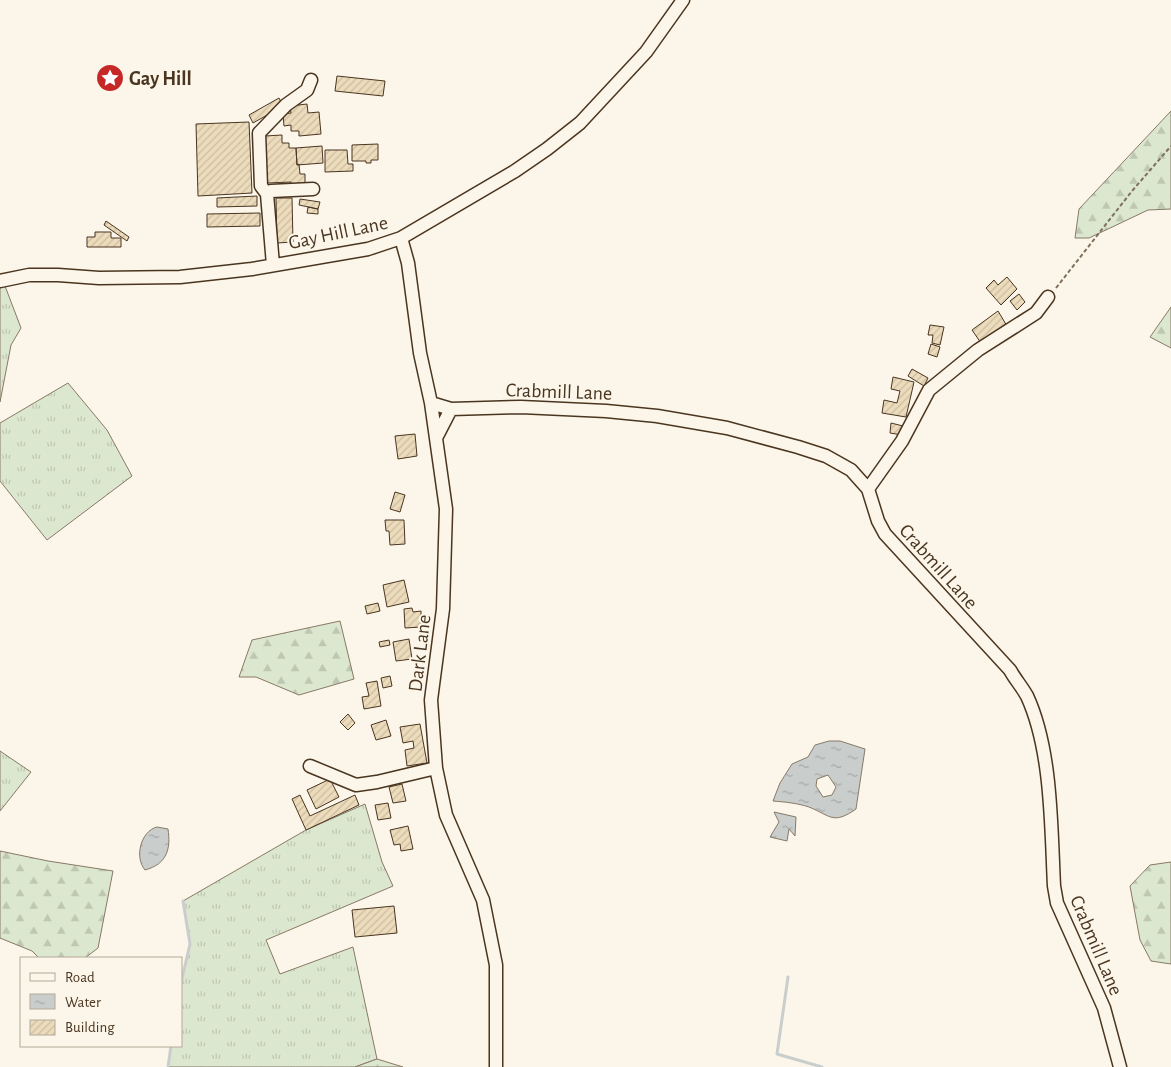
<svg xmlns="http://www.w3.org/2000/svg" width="1171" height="1067" viewBox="0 0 1171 1067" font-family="'Alegreya Sans',sans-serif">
<defs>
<pattern id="grass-tufts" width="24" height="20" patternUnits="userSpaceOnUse" patternTransform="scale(1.25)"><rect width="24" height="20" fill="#dce7d0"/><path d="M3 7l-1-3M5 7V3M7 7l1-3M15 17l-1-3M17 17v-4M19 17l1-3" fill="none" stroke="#bec7b2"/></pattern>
<pattern id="forest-firs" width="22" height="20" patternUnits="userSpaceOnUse" patternTransform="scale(1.25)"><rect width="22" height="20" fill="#dce7d0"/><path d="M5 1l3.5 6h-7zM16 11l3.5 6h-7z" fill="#bec7b2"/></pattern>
<pattern id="water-ripples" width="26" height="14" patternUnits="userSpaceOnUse" patternTransform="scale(1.25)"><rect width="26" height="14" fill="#c9cecd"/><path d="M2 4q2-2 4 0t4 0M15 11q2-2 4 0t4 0" fill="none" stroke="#a5a8a6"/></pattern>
<pattern id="building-hatch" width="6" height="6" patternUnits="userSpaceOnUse" patternTransform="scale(1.25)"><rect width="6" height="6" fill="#ecdcbc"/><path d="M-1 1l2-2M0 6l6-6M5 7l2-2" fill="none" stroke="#ccbda1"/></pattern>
</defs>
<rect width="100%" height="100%" fill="#fbf6e9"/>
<path fill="url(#grass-tufts)" stroke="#887966" d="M5 286 21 328 11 345 0 402V287Z
M68 383 107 430 132 476 47 540 0 481V423Z
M0 751 31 772 0 811Z
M365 804 382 862 393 886 266 940 280 974 353 947 377 1059 355 1067H168L171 1046H181V983L190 944 183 901 306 830Z"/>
<path fill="url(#forest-firs)" stroke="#887966" d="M1171 111V209L1148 210 1089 238H1075L1079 209Z
M1171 307V348L1150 337Z
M340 621 354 679 299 695 256 677H239L252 640Z
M0 851 48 861 113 871 98 948 85 958H39L32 951 0 938Z
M1171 862V964L1151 961 1140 940 1130 886 1150 865Z
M377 1059 403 1067H355Z"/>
<path fill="url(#water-ripples)" stroke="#887966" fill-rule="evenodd" d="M829 741H840L865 749 856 809C833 825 831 816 809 807 797 803 785 802 773 801L780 783 792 764 808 757 815 745ZM828 775 836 787 832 795 823 797 816 786 817 779Z
M774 812 796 817 795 836 789 829 787 841 770 837 779 822Z
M157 827 168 829C171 849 167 864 145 870 134 857 141 831 157 827Z"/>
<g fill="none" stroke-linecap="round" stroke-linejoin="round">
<path stroke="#c9cecd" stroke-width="3" d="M788 977 777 1054 822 1067
M181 983 190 944 183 901
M168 1067 171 1046"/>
</g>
<path fill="url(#building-hatch)" stroke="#4a3520" d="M337 76 385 81 383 96 335 91Z
M279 98 283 106 253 123 249 115Z
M307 104 308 113 319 112 321 134 299 136V131H291V125L284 126 283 114 291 113 290 106Z
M249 122 252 193 198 196 196 124Z
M282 135V143H289V148H296L297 165 299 164 300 174H305V186L291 187V182L267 183 265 136Z
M378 144V160H371V163H366V161H352V145Z
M322 146 323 163 297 165 296 148Z
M325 150H347L348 164H353V171L325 172Z
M257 196V206L217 207V198Z
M276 198H292L293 242 277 243Z
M300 199 320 202 318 209 299 205Z
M308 207 318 209V214L307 213Z
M260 213V226L207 227V214Z
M106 221 129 237 127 241 104 225Z
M95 232H111V238H121V247H87V237H95Z
M1007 277 1017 289 1001 305 986 288 994 280 998 285Z
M1019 294 1025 302 1017 310 1010 301Z
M998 311 1007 326 981 343 972 330Z
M930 325 944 327 940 345 932 343 933 335H928Z
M931 344 940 347 937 357 928 354Z
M912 369 928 378 924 386 908 376Z
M893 377 914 382 906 417 882 413 884 400 897 403 900 391 891 389Z
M891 423 903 426 902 435 890 433Z
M415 434 417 456 398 459 395 436Z
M395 492 405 495 400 512 390 509Z
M385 520H404L405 544 390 545 389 531H386Z
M404 580 409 602 387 607 383 585Z
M378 603 380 611 367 614 365 606Z
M412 608 413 612 421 611V627L405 628 404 609Z
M409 639 412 659 396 661 393 642Z
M389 640 390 645 380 647 379 642Z
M390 676 392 686 383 688 381 678Z
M377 681 381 706 364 709 362 697 369 696 366 683Z
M348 714 355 723 348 730 340 722Z
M386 720 391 736 376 740 371 725Z
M420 724 427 763 407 766 405 750 414 748 413 741 403 743 400 727Z
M330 779 339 797 316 809 307 790Z
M402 784 406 801 393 803 389 787Z
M300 795 310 816 355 795 359 805 306 830 292 799Z
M388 803 391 818 378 820 375 805Z
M408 826 413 849 401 851 400 844 394 845 390 830Z
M394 906 397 933 355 937 352 910Z"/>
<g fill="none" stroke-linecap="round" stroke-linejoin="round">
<g stroke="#4a3520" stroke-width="15">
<path id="minor" d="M267 194 261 186 259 133 286 105 307 90 311 80
M401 238 408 263 420 353 431 403 446 509 443 609 431 700 436 768 446 815 483 900 496 965V1067
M273 265 267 194 271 191 313 189
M0 281 29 275H58L99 278 180 277 252 269 368 249 401 238 515 171 547 149 580 123 646 52 683 0
M431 403 451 409 521 407 606 411 657 416 727 428 798 447 826 456 851 470 868 489 878 521 885 534 1010 670C1015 679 1022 687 1027 696 1052 750 1051 827 1054 886L1057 903 1104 1008 1120 1067
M436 438 451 409
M868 489 902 441 929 390 978 350 1036 313 1048 297
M310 766 356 785 377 782 436 768"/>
</g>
<path stroke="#7f6f5c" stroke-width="2" stroke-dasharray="4 2.5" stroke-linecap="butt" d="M1056 288 1132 191 1171 146"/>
<use href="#minor" stroke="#fbf6e9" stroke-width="12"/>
</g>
<defs>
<g id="sight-disc" transform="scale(1.4375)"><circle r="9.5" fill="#c62828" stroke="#fbf6e9"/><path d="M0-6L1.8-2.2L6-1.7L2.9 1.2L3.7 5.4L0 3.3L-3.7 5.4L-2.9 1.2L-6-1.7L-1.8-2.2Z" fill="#fff"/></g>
</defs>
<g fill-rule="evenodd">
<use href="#sight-disc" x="110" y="78"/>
</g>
<g text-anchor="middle" stroke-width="4" stroke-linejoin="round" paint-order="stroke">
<g font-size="20" font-weight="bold" fill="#4a3520" stroke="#fbf6e9" text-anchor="start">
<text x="129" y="85">Gay Hill</text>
</g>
<g font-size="20" fill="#4a3520" stroke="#fbf6e9">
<text transform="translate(338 232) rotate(-12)" y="7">Gay Hill Lane</text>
<text transform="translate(559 391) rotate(2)" y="7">Crabmill Lane</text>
<text transform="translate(939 566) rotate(48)" y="7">Crabmill Lane</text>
<text transform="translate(419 653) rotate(-83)" y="7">Dark Lane</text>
<text transform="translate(1097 945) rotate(67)" y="7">Crabmill Lane</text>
</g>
</g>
<rect x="20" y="957" width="162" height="90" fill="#fbf6e9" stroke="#b4a999"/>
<rect x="30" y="973" width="25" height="8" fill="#fbf6e9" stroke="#b4a999"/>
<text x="65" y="982" font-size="15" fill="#4a3520">Road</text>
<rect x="30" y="994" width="25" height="15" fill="url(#water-ripples)" stroke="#b4a999"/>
<text x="65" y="1007" font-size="15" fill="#4a3520">Water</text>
<rect x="30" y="1020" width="25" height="15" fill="url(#building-hatch)" stroke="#b4a999"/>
<text x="65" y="1032" font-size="15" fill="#4a3520">Building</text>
</svg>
